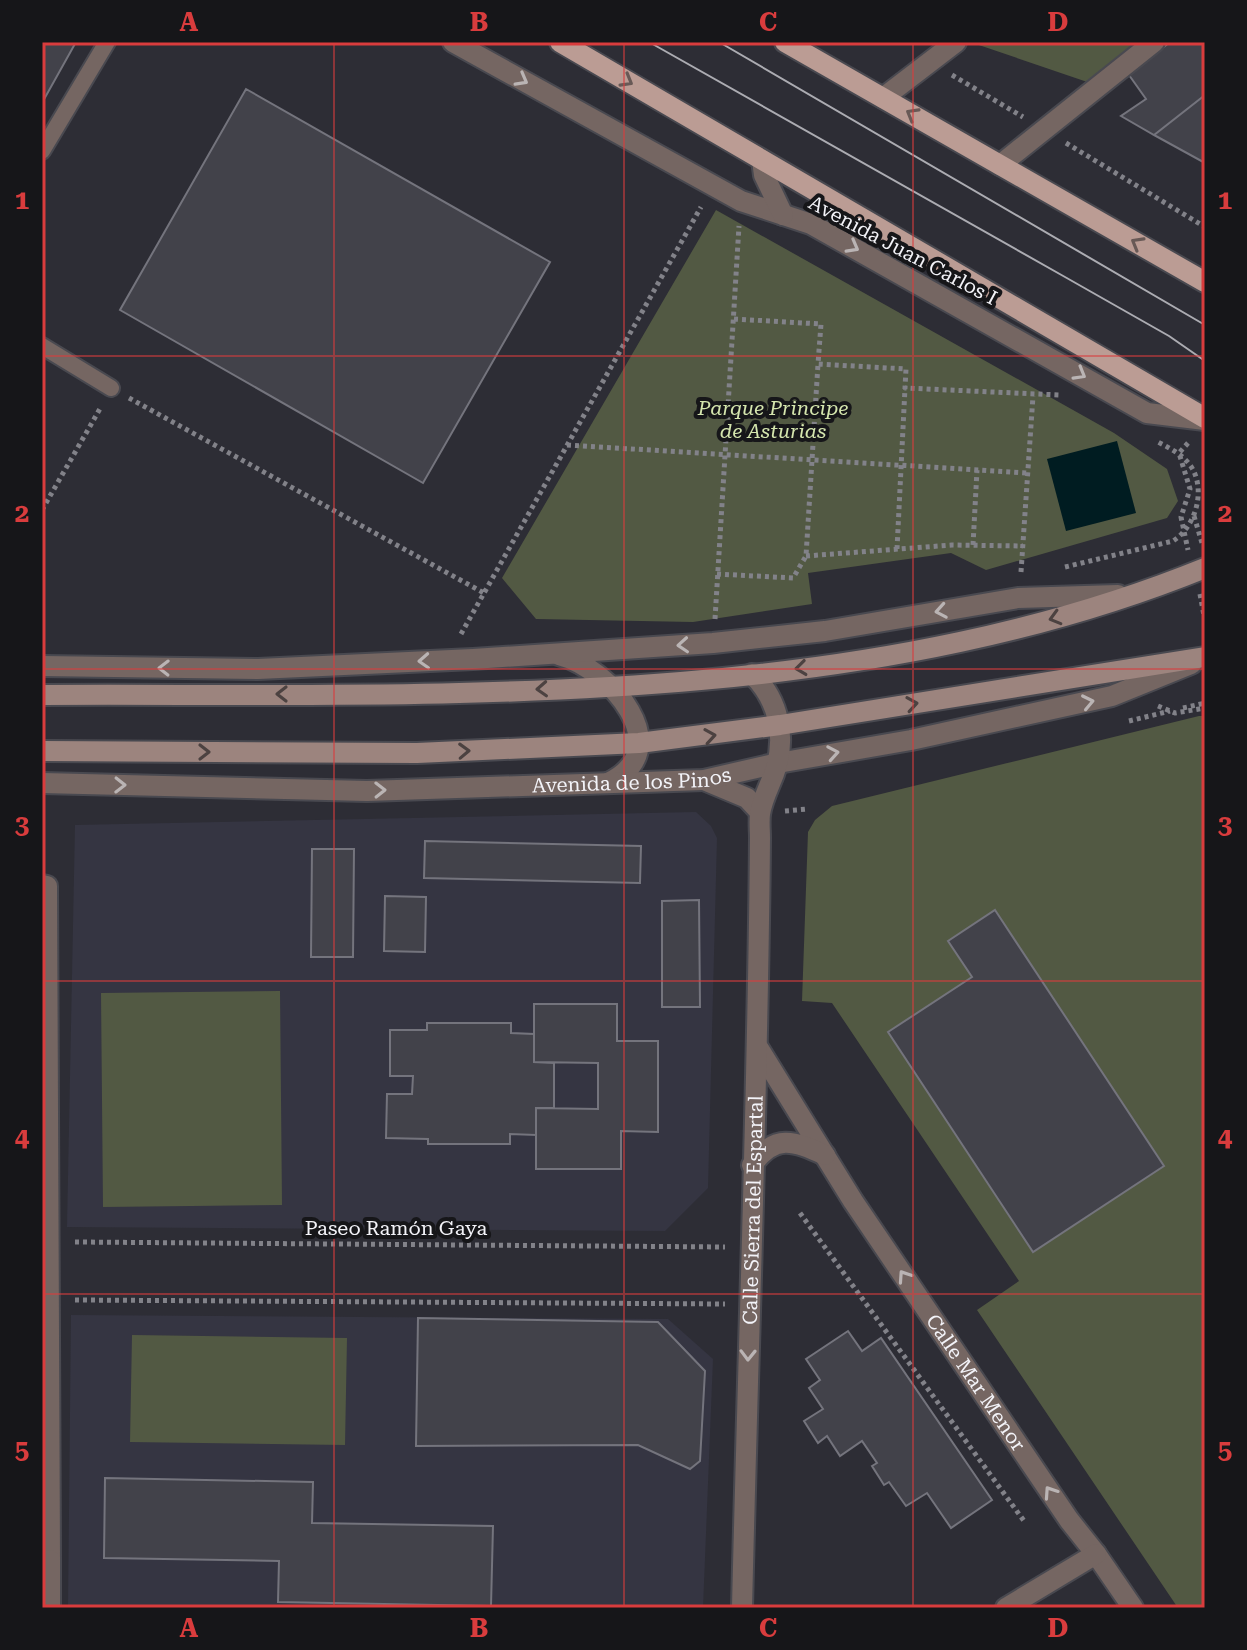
<svg xmlns="http://www.w3.org/2000/svg" width="1247" height="1650" viewBox="0 0 1247 1650" font-family="'Roboto Serif',serif">
<rect width="100%" height="100%" fill="#2d2d35"/>
<path fill="#353542" d="M696 812 711 826 717 838 708 1188 665 1231 67 1227 75 825Z
M71 1315 668 1319 713 1359 703 1608H68Z"/>
<path fill="#525943" d="M970 42H1154L1099 86Z
M716 210 1114 433 1167 469 1178 501 1167 518 986 570 951 553 808 573 812 604 693 622 536 619 502 578Z
M1199 716H1205V1608H1178L977 1310 1019 1281 832 1003 802 1001 808 832 815 820 832 806Z
M280 991 282 1205 103 1207 101 993Z
M132 1335 347 1338 345 1445 130 1442Z"/>
<path fill="#001c21" d="M1117 441 1136 513 1066 531 1047 459Z"/>
<path fill="#42424a" stroke="#74747d" stroke-width="2" d="M42 42H76L42 103Z
M1170 42H1205V95L1154 135 1121 116 1146 99 1129 75Z
M246 89 550 262 423 483 120 310Z
M1205 95V163L1154 135Z
M425 841 641 846 640 883 424 878Z
M312 849H354L353 957H311Z
M385 896 426 897 425 952 384 951Z
M699 900 700 1007H662V901Z
M995 910 1164 1166 1033 1252 888 1032 972 977 948 941Z
M534 1004H617V1041H658V1132L621 1131V1169H536V1108L598 1109V1063L534 1062Z
M427 1023H511V1033L534 1034V1062L554 1063V1108H536V1135L510 1134V1144H428V1139L386 1138 387 1094H412L413 1076H390V1030H427Z
M418 1318 658 1322 705 1371 700 1461 690 1469 638 1445 416 1446Z
M848 1331 862 1351 881 1338 992 1500 951 1528 927 1493 906 1506 889 1482 884 1485 872 1466 877 1463 862 1441 840 1456 827 1436 818 1443 804 1421 823 1409 809 1388 820 1380 806 1359Z
M105 1478 313 1482 312 1523 493 1526 491 1606 278 1602 279 1561 104 1558Z"/>
<g fill="none" stroke-linecap="round" stroke-linejoin="round">
<g stroke="#494950" stroke-width="20">
<path id="service" d="M42 151 107 42
M42 346 111 388"/>
</g>
<g stroke="#494950" stroke-width="24">
<path id="pedestrian" d="M883 98 956 42
M1000 165 1154 42
M42 885 47 886 50 1560 42 1559"/>
</g>
<g stroke="#494950" stroke-width="24">
<g id="minor">
<path d="M453 42 741 201 811 224 1147 413 1205 420"/>
<path d="M762 160 764 175 783 215"/>
<path d="M559 655C610 668 680 749 608 783"/>
<path d="M42 666 258 669 473 659 713 643 825 631 1018 598 1118 595"/>
<path d="M704 780 747 798 760 812"/>
<path id="s1" d="M42 783 367 791 704 780 778 763 911 740 1112 696 1191 664"/>
<path id="s2" d="M759 1049 853 1201 1069 1520 1096 1554 1133 1608"/>
<path d="M752 1165C775 1133 794 1141 825 1155"/>
<path d="M50 1608V1560"/>
<path id="s3" d="M742 1608C748 1351 758 1095 760 838 760 830 759 822 760 814 762 800 769 787 774 774 787 738 779 700 752 674"/>
<path d="M1006 1608 1096 1554"/>
</g>
</g>
<g stroke="#494950" stroke-width="24">
<path id="secondary" d="M42 695C424 693 845 714 1205 568
M42 751 417 753 639 743 780 725 1205 657"/>
</g>
<g stroke="#494950" stroke-width="24">
<path id="primary" d="M560 42 1205 418
M785 42 1205 282"/>
</g>
<path stroke="#828289" stroke-width="5" stroke-dasharray="4 4" stroke-linecap="butt" d="M952 75 1023 117
M1066 143 1205 227
M734 319 821 324 818 364 906 369 905 388 1059 395
M129 398 484 593
M1188 443 1179 453 1190 489 1181 517 1188 550
M567 445 1028 473
M42 510 101 407
M1194 516 1202 543
M973 545 977 470
M897 549 905 388
M806 556 952 545 1023 546
M1065 567 1173 541C1195 527 1206 492 1192 468 1184 455 1171 449 1158 442
M1021 572 1033 396
M717 574 793 578 806 556 818 364
M1200 594 1205 621
M715 619 739 226
M461 634 701 207
M1158 706 1175 713 1205 708
M1183 708 1205 703
M1129 721 1170 711
M785 811 808 809
M800 1213 1024 1521
M75 1242 725 1247
M75 1300 725 1304"/>
<use href="#service" stroke="#756662" stroke-width="16"/>
<use href="#pedestrian" stroke="#756662" stroke-width="20"/>
<use href="#minor" stroke="#756662" stroke-width="20"/>
<use href="#secondary" stroke="#9c847e" stroke-width="20"/>
<use href="#primary" stroke="#bb9c94" stroke-width="20"/>
<path stroke="#acacb2" stroke-width="2" d="M649 42 1065 277 1169 336 1205 361
M719 42 1205 325"/>
</g>
<defs><path id="oneway-chevron" d="M-2-3.5L2.5 0L-2 3.5" fill="none" stroke-width="1.6" stroke-linecap="round" stroke-linejoin="round" transform="scale(2)"/></defs>
<g stroke="#bab4b4">
<use href="#oneway-chevron" transform="translate(522 80) rotate(29)"/>
<use href="#oneway-chevron" transform="translate(853 247) rotate(29)"/>
<use href="#oneway-chevron" transform="translate(1080 374) rotate(30)"/>
<use href="#oneway-chevron" transform="translate(941 611) rotate(170)"/>
<use href="#oneway-chevron" transform="translate(683 645) rotate(176)"/>
<use href="#oneway-chevron" transform="translate(424 661) rotate(177)"/>
<use href="#oneway-chevron" transform="translate(164 668) rotate(-179)"/>
<use href="#oneway-chevron" transform="translate(1088 702) rotate(-12)"/>
<use href="#oneway-chevron" transform="translate(833 753) rotate(-10)"/>
<use href="#oneway-chevron" transform="translate(120 785) rotate(1)"/>
<use href="#oneway-chevron" transform="translate(380 790) rotate(-1)"/>
<use href="#oneway-chevron" transform="translate(904 1276) rotate(-124)"/>
<use href="#oneway-chevron" transform="translate(748 1355) rotate(91)"/>
<use href="#oneway-chevron" transform="translate(1050 1492) rotate(-124)"/>
</g>
<g stroke="#685956">
<use href="#oneway-chevron" transform="translate(627 81) rotate(30)"/>
<use href="#oneway-chevron" transform="translate(912 114) rotate(-150)"/>
<use href="#oneway-chevron" transform="translate(1137 243) rotate(-150)"/>
</g>
<g stroke="#4c4241">
<use href="#oneway-chevron" transform="translate(1055 618) rotate(164)"/>
<use href="#oneway-chevron" transform="translate(801 668) rotate(173)"/>
<use href="#oneway-chevron" transform="translate(542 689) rotate(177)"/>
<use href="#oneway-chevron" transform="translate(282 694) rotate(180)"/>
<use href="#oneway-chevron" transform="translate(912 704) rotate(-9)"/>
<use href="#oneway-chevron" transform="translate(710 736) rotate(-9)"/>
<use href="#oneway-chevron" transform="translate(464 751) rotate(-2)"/>
<use href="#oneway-chevron" transform="translate(204 752)"/>
</g>
<path fill="none" stroke="#d93c3d" stroke-width="2" stroke-opacity="0.55" d="M334 42V1608M624 42V1608M913 42V1608M42 356H1205M42 669H1205M42 981H1205M42 1294H1205"/>
<g text-anchor="middle" stroke-width="8" stroke-linejoin="round" paint-order="stroke">
<g font-size="20" fill="#f3f3f8" stroke="#161619">
<text transform="translate(903 250) rotate(28)" y="7">Avenida Juan Carlos I</text>
<text dy="7" stroke="none"><textPath href="#s1" startOffset="590">Avenida de los Pinos</textPath></text>
<text dy="7" stroke="none"><textPath href="#s3" startOffset="398">Calle Sierra del Espartal</textPath></text>
<text x="396" y="1235">Paseo Ramón Gaya</text>
<text dy="7" stroke="none"><textPath href="#s2" startOffset="398">Calle Mar Menor</textPath></text>
</g>
<g font-size="20" font-style="italic" fill="#d5e6ae" stroke="#161619">
<text x="773" y="415">Parque Principe<tspan x="773" dy="23">de Asturias</tspan></text>
</g>
</g>
<rect width="1247" height="1650" fill="none" stroke="#161619" stroke-width="88"/>
<rect x="44" y="44" width="1159" height="1562" fill="none" stroke="#d93c3d" stroke-width="3"/>
<g font-size="26" text-anchor="middle" font-weight="bold" fill="#d93c3d">
<text x="189" y="31">A</text>
<text x="479" y="31">B</text>
<text x="768" y="31">C</text>
<text x="1058" y="31">D</text>
<text x="22" y="209">1</text>
<text x="1225" y="209">1</text>
<text x="22" y="522">2</text>
<text x="1225" y="522">2</text>
<text x="22" y="834">3</text>
<text x="1225" y="834">3</text>
<text x="22" y="1146">4</text>
<text x="1225" y="1146">4</text>
<text x="22" y="1459">5</text>
<text x="1225" y="1459">5</text>
<text x="189" y="1637">A</text>
<text x="479" y="1637">B</text>
<text x="768" y="1637">C</text>
<text x="1058" y="1637">D</text>
</g>
</svg>
